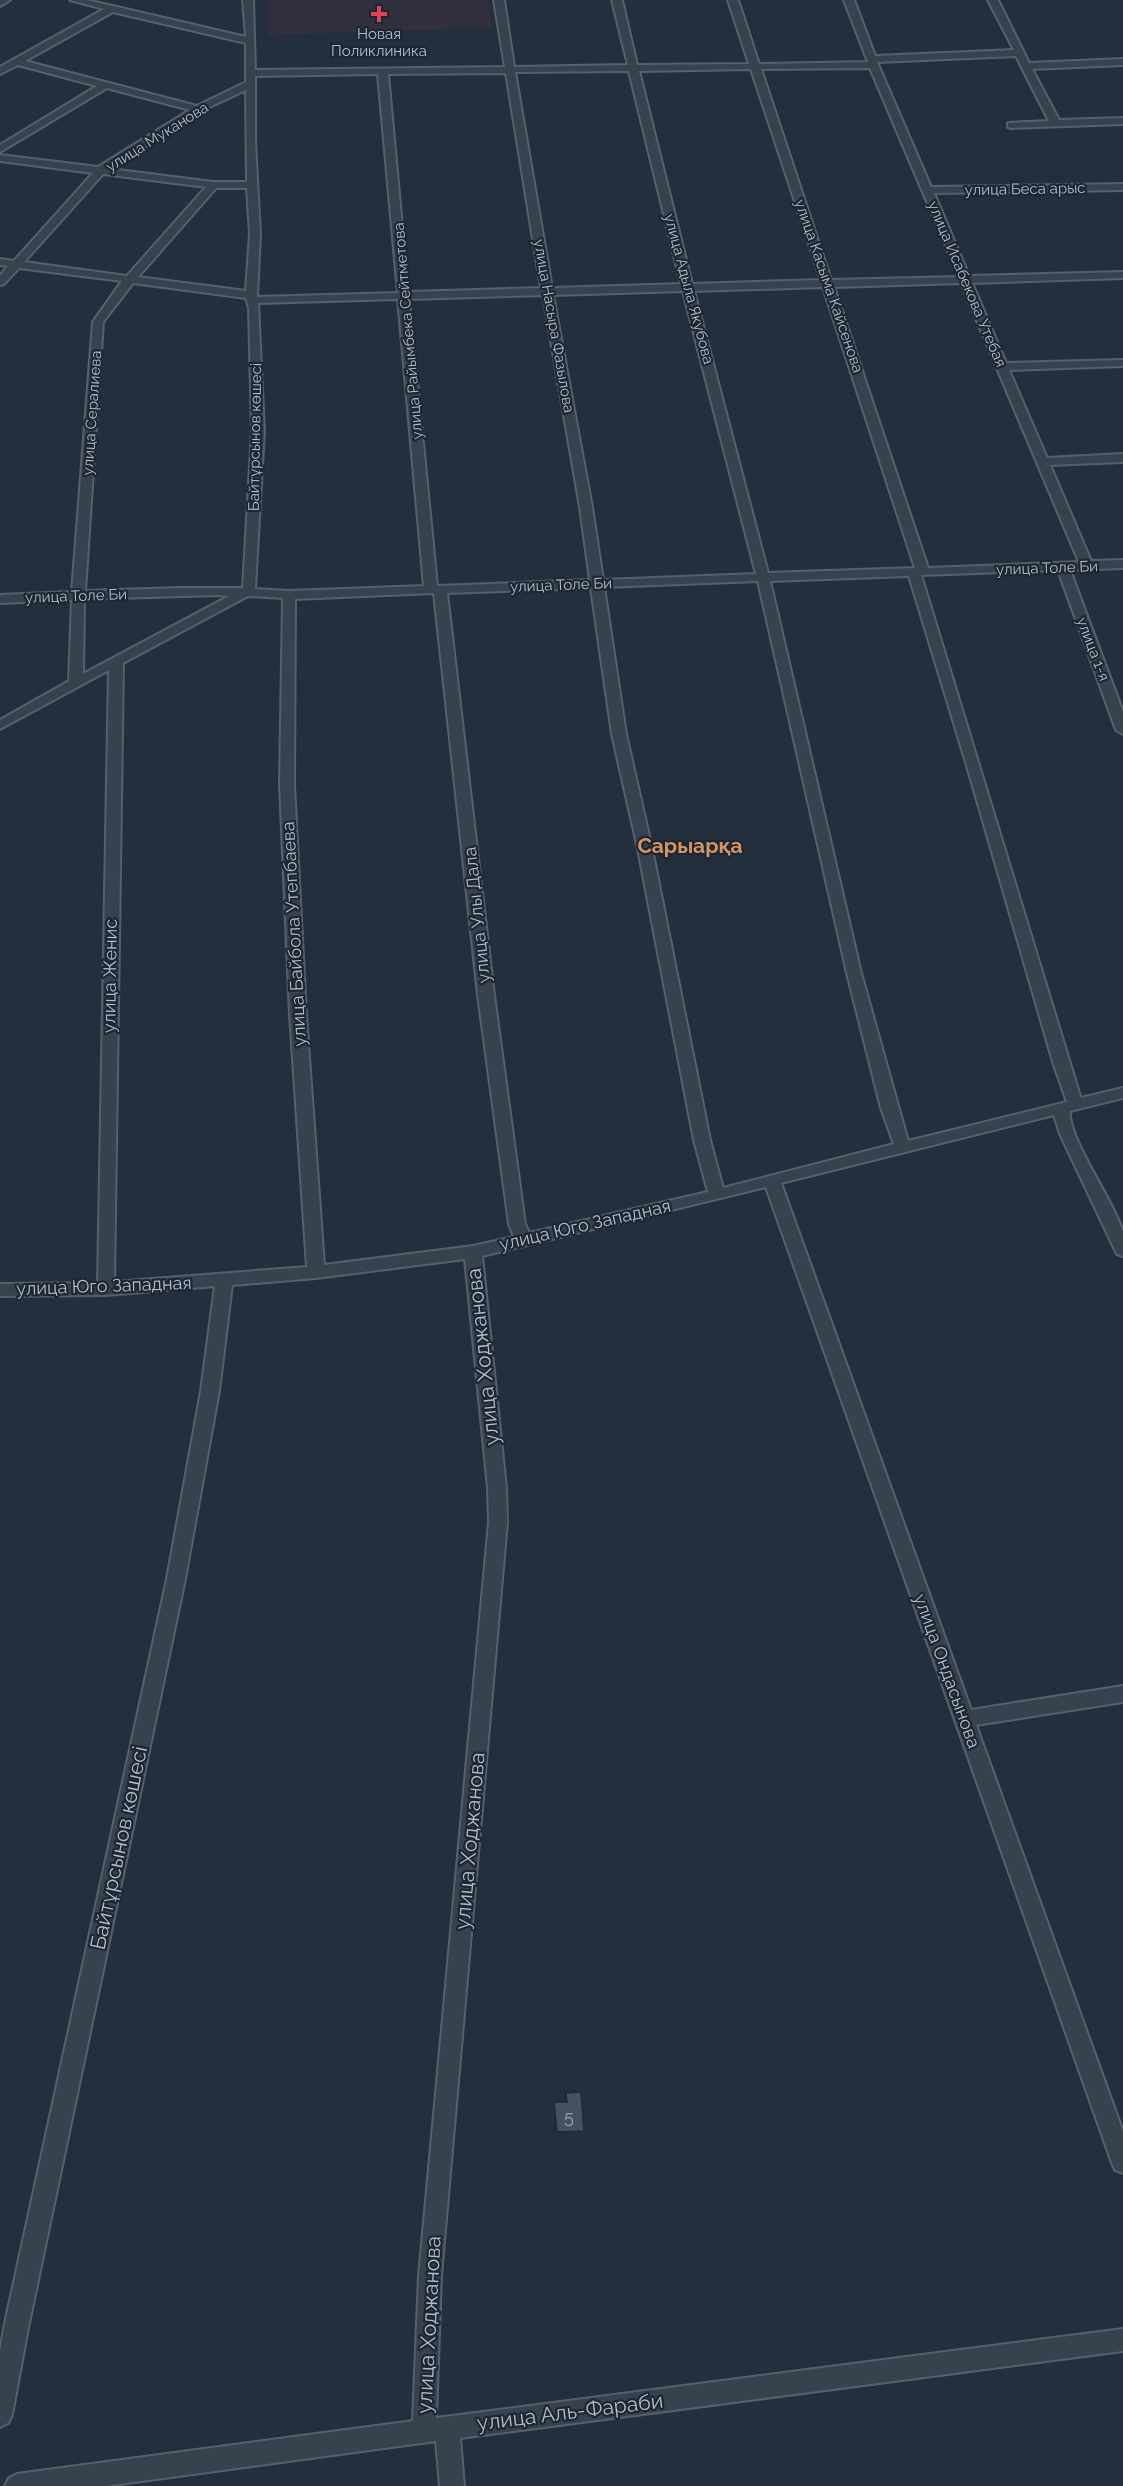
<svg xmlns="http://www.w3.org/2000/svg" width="1123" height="2486" viewBox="0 0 1123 2486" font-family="Raleway,sans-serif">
<rect width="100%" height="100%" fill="#242f3e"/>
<path fill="#32303f" d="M267 0H488L492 28 268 35Z"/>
<path fill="#455162" stroke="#1f2835" stroke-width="1.5" d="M581 2092 584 2131 557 2132 554 2102H567L566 2093Z"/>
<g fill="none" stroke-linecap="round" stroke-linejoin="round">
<g stroke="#565f6c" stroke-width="4">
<path id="minor" d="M0 0H10L0 6Z
M70 0H87L246 37 243 0H253L255 70 505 67 494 0H504L514 67 628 65 612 0H622L637 65 749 64 728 0H738L759 64 868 62 844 0H854L875 56 1014 50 988 0H998L1029 63 1123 59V65L1032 69 1059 120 1123 118V124L1011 128 1008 127V123L1049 121 1016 56 877 62 931 187 1123 184V190L934 193 969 276 1123 272V278L972 283 1006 363 1123 360V366L1009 370 1047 458 1123 454V462L1050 465 1091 561 1123 560V568L1070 570 1123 712V734L1116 730 1058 570 921 575 1080 1096 1081 1098 1123 1088V1098L1070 1111C1067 1137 1115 1203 1123 1232 1123 1239 1123 1249 1123 1256L1117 1254 1115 1250 1060 1134 1054 1115 781 1183 971 1710 1123 1686V1702L976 1725 1123 2132V2173L1115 2170 1112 2163 766 1187 482 1256 506 1488 507 1522 441 2276 436 2418 1123 2329V2351L460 2438 464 2486H440L436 2441 105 2486H5L9 2478 17 2474 413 2421 419 2276 489 1522 488 1488 465 1259 316 1278 232 1285 219 1391 185 1579 28 2328 12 2415 8 2423 0 2427V2352L4 2328 167 1579 201 1391 215 1286 106 1295 0 1296V1284L98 1283 109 670 0 729V720L69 681 72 600 0 603V595L72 592 93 322 122 281 19 268 4 284 0 285V276L8 266 0 265V259L14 261 93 173 0 161V155L98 167 190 110 107 88 0 152V145L97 86 18 65 0 74V67L104 9ZM113 12 246 43V82L197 106 25 61ZM870 68 959 277 831 280 761 69ZM751 69 821 280 692 284 639 71ZM629 71 681 284 552 288 515 72ZM506 73 541 288 408 292 388 74ZM378 74 398 293 257 297 260 234 255 142V76ZM246 90 247 182H213L110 169 201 111ZM103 174 206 187 127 276 24 262ZM216 188H247L250 234 246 291 138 277ZM133 283 246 298 249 308 252 431 243 588H181L85 591 103 322ZM961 283 1079 562 928 568 834 287ZM823 287 915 568 768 573 694 291ZM683 291 756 574 603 580 592 507 553 295ZM543 295 580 507 590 580 437 586 409 299ZM398 299 424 586 289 591 255 589 264 431 258 303ZM909 576 967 766 1053 1062 1067 1102 908 1141 861 973 770 581ZM758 581 847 973 881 1108 894 1144 723 1188 710 1140 652 849 626 734 604 587ZM591 588 612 734 638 849 694 1140 708 1192 529 1233 525 1224 494 995 447 593ZM434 593 478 995 509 1224 514 1237 473 1246 324 1265 306 1015 294 785 295 599ZM217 595 229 596 83 674 84 599ZM248 596 283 598 280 785 290 1015 307 1267 114 1282 123 663Z"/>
</g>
<use href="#minor" fill="#38414e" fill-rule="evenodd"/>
</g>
<path fill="#e0444e" stroke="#1d2633" stroke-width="2" d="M376 5h6v6h6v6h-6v6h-6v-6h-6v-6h6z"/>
<g text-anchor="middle" stroke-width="4.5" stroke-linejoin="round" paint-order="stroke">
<g font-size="15" fill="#b4bcc9" stroke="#1d2633">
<text x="379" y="39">Новая<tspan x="379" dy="17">Поликлиника</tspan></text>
</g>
<g font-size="15" fill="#b4bcc9" stroke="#1d2633">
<text transform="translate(157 137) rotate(-32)" y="5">улица Муканова</text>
<text transform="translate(1025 189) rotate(-1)" y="5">улица Беса арыс</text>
<text transform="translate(967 284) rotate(67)" y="5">улица Исабекова Утебая</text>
<text transform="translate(829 286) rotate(71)" y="5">улица Касыма Кайсенова</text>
<text transform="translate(689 289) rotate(75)" y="5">улица Адыла Якубова</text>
<text transform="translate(554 326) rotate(80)" y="5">улица Насыра Фазылова</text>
<text transform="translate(408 331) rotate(-95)" y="5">улица Райымбека Сейтметова</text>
<text transform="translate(92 413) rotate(-86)" y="5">улица Сералиева</text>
<text transform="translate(255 437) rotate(-89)" y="5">Байтұрсынов көшесі</text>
<text transform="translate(1047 568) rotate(-2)" y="5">улица Толе Би</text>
<text transform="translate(561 585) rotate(-2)" y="5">улица Толе Би</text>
<text transform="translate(76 596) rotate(-2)" y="5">улица Толе Би</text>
<text transform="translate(1093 649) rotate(69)" y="5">улица 1-я</text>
</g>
<g font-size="18" fill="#b4bcc9" stroke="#1d2633">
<text transform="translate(477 915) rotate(-96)" y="6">улица Улы Дала</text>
<text transform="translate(294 934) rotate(-93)" y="6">улица Байбола Утепбаева</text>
<text transform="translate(110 976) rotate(-89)" y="6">улица Женис</text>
<text transform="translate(585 1225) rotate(-13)" y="6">улица Юго Западная</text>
<text transform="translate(104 1286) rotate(-2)" y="6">улица Юго Западная</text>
<text transform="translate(947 1671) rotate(70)" y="6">улица Ондасынова</text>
</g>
<g font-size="18" fill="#98a1af">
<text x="569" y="2123">5</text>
</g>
<g font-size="21" font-weight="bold" fill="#d59563" stroke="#1d2633">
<text x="690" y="853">Сарыарқа</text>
</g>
<g font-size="21" fill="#b4bcc9" stroke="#1d2633">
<text transform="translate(483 1357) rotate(-96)" y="7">улица Ходжанова</text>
<text transform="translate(470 1841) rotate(-85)" y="7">улица Ходжанова</text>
<text transform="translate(119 1848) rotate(-78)" y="7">Байтұрсынов көшесі</text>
<text transform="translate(429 2325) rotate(-87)" y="7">улица Ходжанова</text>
<text transform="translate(570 2412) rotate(-7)" y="7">улица Аль-Фараби</text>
</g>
</g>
</svg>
